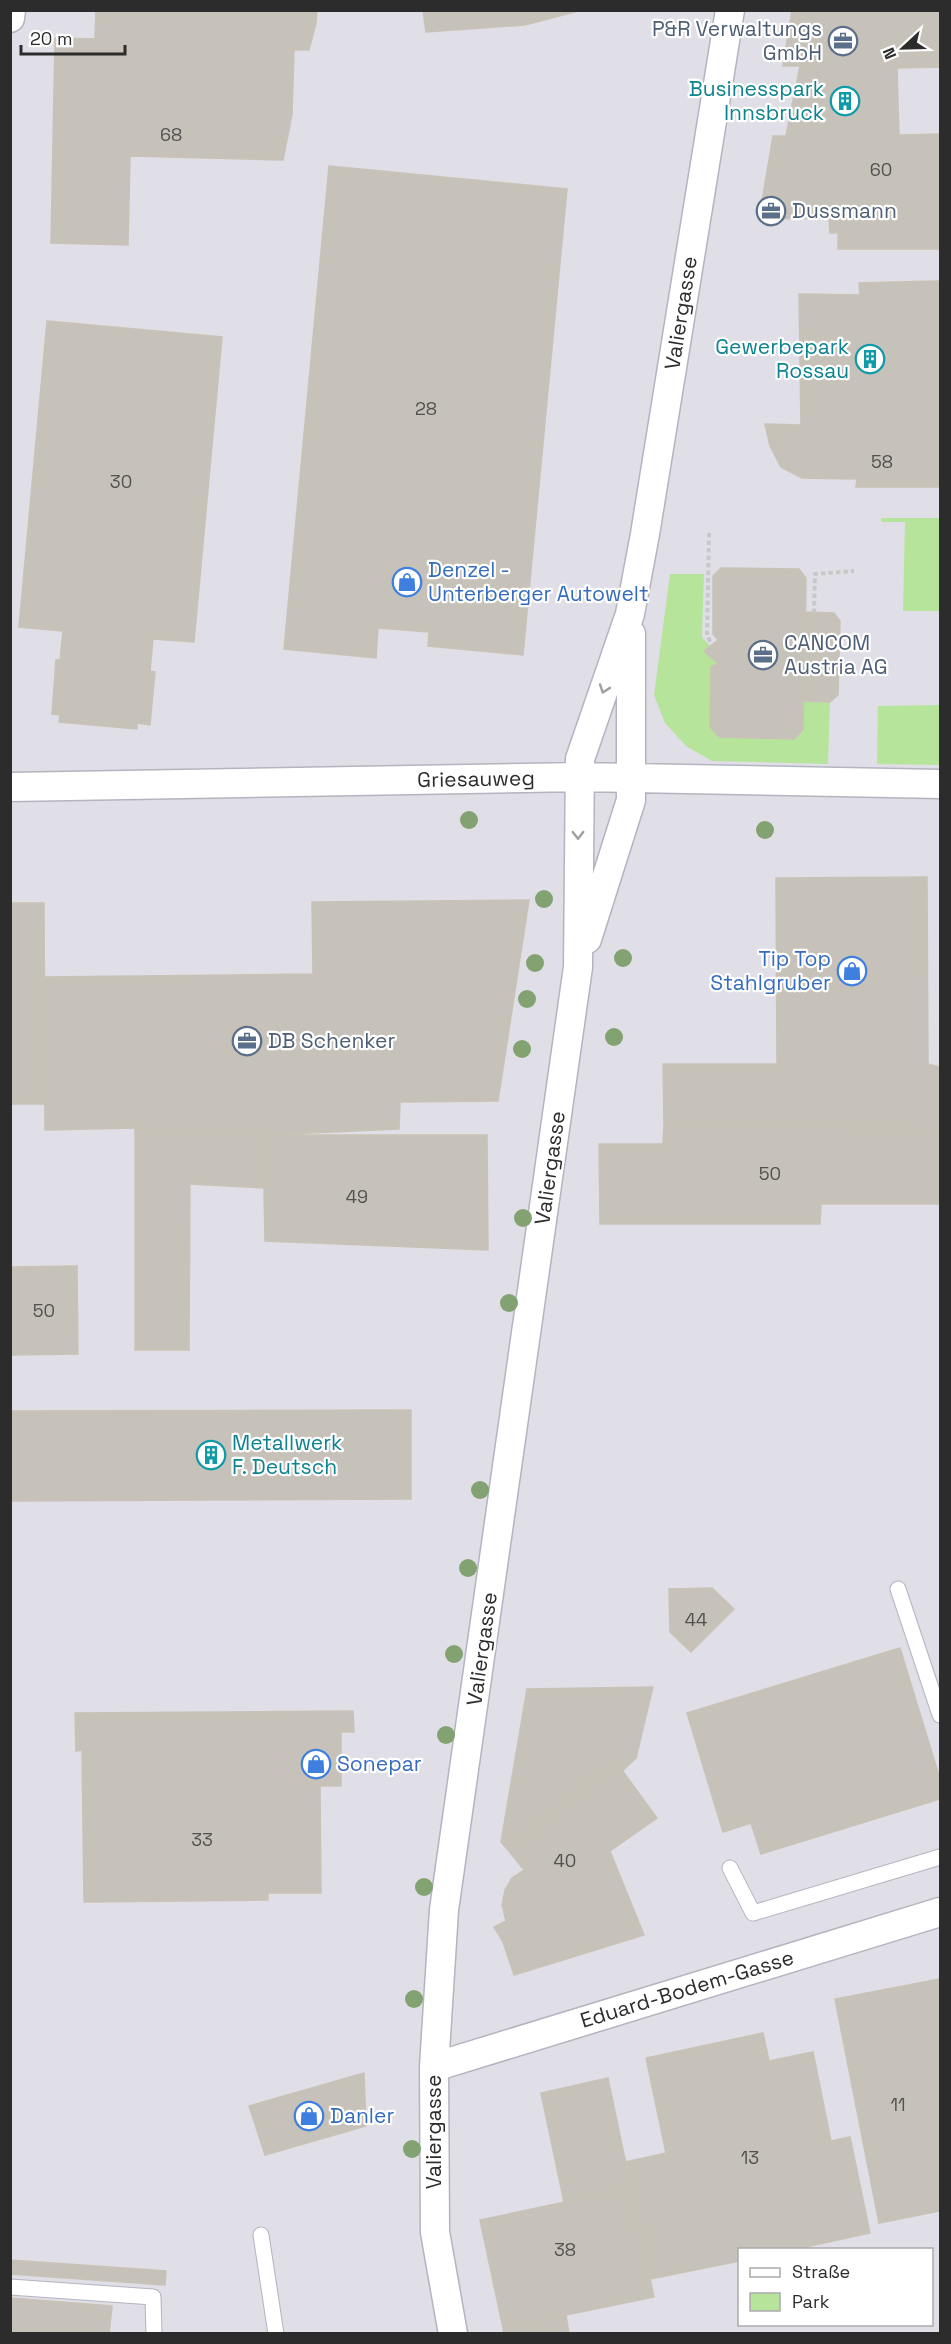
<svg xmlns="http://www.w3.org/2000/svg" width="951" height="2344" viewBox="0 0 951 2344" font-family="'Space Grotesk',sans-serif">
<rect width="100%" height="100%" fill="#ede6de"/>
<path fill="#e0dee6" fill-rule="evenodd" d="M11 11H940V2333L11 2334ZM740 2250H932V2324H740Z"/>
<path fill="#b6e49b" d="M881 518H940V611H903L905 522H882Z
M670 574H704L702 637 710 646 705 651 718 664 711 667 710 727 719 737 794 739 803 729V701L830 702 828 764 712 761 686 746 665 723 654 695Z
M940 705V765L877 764 878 706Z"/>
<path fill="#c6c1b9" stroke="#c9c2b7" stroke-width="1.5" d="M96 10H317L316 23 309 50H294L292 115 283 160 130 156 128 245 51 243 55 38 95 39Z
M423 10H582L525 25 426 32Z
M792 10H940V67L897 68 899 135 940 134V249H838V233H830L829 218 759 219 773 136H786L800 66H783Z
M329 166 567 189 523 655 428 646 429 632 378 628 376 658 284 649Z
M936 281H940V487H856L857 479 802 478 781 467 770 446 765 424 801 425 799 294 860 295 859 283Z
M47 321 222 337 194 642 153 639 150 671 155 672 150 725 137 723V729L59 722 60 715 52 714 56 660H60L63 631 19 627Z
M721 568 799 569 806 578 805 643 821 659 804 673 803 729 794 739 719 737 710 727 711 667 718 664 704 651 718 640 713 634V576Z
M805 612 834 613 840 621 838 695 830 702 803 701 804 673 821 659 805 643Z
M927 877 928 1064 940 1067V1129L664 1124 663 1064H777L776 878Z
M529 900 498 1101 400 1102 399 1129 263 1135 135 1128 45 1130 44 977 313 974 312 902Z
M10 903H44L45 1104H10Z
M664 1124 940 1129V1204H821L820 1224H600L599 1144H663Z
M135 1128 263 1135 265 1188 190 1184 189 1350H135Z
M263 1135H487L488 1250 265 1241Z
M77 1266 78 1354 10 1355V1267Z
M411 1410V1499L10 1501V1411Z
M712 1588 734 1609 691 1652 670 1632 669 1589Z
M900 1648 940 1779V1799L761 1854 751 1823 723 1832 687 1713Z
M653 1687 636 1758 622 1771 616 1762 508 1850 501 1842 527 1689Z
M353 1711 354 1732H341V1786H320L321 1893H268V1900L84 1902 82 1750 76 1751 75 1713Z
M616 1762 657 1818 610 1851 644 1935 514 1975 503 1942 494 1927 506 1921 502 1905 505 1890 512 1878 524 1870 508 1850Z
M940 1979V2211L879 2223 835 1999Z
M763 2033 769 2061 813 2052 831 2141 850 2137 870 2233 792 2250H740V2261L650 2279 625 2162 666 2153 646 2058Z
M364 2073 366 2126 265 2155 249 2106Z
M608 2078 631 2188 564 2202 541 2093Z
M631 2188 654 2297 503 2328 480 2220Z
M10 2260 166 2271 165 2285 10 2274Z
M10 2298 112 2306 109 2334H10Z
M566 2315 569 2334H504L503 2328Z"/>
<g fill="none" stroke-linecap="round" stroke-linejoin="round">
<g stroke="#b2b5bf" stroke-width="17">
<path id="service" d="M898 1589 940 1715
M730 1868 753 1913 940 1857
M261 2235 276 2334
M10 2287 153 2297 154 2334"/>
</g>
<g stroke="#b2b5bf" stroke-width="31">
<path id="minor" d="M10 18 11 10
M10 787 580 777 940 784
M587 939 631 800V634
M434 2067 940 1912
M453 2334 435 2232 434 2067 444 1910 578 967 580 759 630 614 645 534 730 10"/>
</g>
<path stroke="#c8c8c8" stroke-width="4" stroke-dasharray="4.5 3" stroke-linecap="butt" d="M709 533 707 636 712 644
M814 613 815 574 854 571"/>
<use href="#service" stroke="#fff" stroke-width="15"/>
<use href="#minor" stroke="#fff" stroke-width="28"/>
</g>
<g fill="#83a272">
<circle cx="469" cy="820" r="9"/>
<circle cx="765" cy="830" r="9"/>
<circle cx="544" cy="899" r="9"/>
<circle cx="623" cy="958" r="9"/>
<circle cx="535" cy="963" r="9"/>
<circle cx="527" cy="999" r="9"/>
<circle cx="614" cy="1037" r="9"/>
<circle cx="522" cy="1049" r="9"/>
<circle cx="523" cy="1218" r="9"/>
<circle cx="509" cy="1303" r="9"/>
<circle cx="480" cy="1490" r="9"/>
<circle cx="468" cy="1568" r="9"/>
<circle cx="454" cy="1654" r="9"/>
<circle cx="446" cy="1735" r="9"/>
<circle cx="424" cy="1887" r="9"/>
<circle cx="414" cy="1999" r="9"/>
<circle cx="412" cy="2149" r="9"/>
</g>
<defs><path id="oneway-chevron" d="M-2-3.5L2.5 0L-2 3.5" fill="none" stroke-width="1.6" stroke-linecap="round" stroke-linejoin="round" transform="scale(1.5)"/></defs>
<g stroke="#a0a0a0">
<use href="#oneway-chevron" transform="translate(604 689) rotate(109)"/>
<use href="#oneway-chevron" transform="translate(578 835) rotate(90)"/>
</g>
<defs>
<g id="office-ring" transform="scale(1.5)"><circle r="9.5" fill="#fff" stroke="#5c6f8a" stroke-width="1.5"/><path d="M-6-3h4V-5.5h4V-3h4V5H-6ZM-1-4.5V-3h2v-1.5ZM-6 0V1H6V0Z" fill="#5c6f8a"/></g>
<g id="building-ring" transform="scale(1.5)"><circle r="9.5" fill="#fff" stroke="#0f9aa8" stroke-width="1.5"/><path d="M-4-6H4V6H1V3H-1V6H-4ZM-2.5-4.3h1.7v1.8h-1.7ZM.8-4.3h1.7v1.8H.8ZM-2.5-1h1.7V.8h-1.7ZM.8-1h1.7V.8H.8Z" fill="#0f9aa8"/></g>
<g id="shop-ring" transform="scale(1.5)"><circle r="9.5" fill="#fff" stroke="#3f7fe0" stroke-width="1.5"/><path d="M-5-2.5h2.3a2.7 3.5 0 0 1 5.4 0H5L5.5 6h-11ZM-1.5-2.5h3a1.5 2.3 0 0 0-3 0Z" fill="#3f7fe0"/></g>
</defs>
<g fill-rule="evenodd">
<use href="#office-ring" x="843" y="41"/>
<use href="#building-ring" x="845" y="101"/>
<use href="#office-ring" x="771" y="211"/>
<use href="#building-ring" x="870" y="359"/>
<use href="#shop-ring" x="407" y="582"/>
<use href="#office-ring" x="763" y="655"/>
<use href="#shop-ring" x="852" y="971"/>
<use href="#office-ring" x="247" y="1041"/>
<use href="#building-ring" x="211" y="1455"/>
<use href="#shop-ring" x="316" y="1764"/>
<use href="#shop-ring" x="309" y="2116"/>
</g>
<g text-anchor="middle" stroke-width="4.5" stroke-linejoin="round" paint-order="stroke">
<g font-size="18" fill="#52514f">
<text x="171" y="141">68</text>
<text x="881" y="176">60</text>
<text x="426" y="415">28</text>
<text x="882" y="468">58</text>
<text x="121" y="488">30</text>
<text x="770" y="1180">50</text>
<text x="357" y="1203">49</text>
<text x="44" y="1317">50</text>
<text x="696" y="1626">44</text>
<text x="202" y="1846">33</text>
<text x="565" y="1867">40</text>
<text x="898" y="2111">11</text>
<text x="750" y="2164">13</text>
<text x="565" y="2256">38</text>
</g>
<g font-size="21" fill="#4e5e75" stroke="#fff" text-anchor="start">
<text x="822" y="36" text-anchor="end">P&amp;R Verwaltungs<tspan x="822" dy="24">GmbH</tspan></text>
<text x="792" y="218">Dussmann</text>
<text x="784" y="650">CANCOM<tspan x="784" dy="24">Austria AG</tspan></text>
<text x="268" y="1048">DB Schenker</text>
</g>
<g font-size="21" fill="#0d838f" stroke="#fff" text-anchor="end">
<text x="824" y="96">Businesspark<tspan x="824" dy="24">Innsbruck</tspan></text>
<text x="849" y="354">Gewerbepark<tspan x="849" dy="24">Rossau</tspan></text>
<text x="232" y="1450" text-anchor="start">Metallwerk<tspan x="232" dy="24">F. Deutsch</tspan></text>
</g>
<g font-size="21" fill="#2c2c2c" stroke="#fff">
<text transform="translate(681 313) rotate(-81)" y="7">Valiergasse</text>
<text transform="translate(476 779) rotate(-1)" y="7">Griesauweg</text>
<text transform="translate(550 1168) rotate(-82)" y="7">Valiergasse</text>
<text transform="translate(482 1649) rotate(-82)" y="7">Valiergasse</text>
<text transform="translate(687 1989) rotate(-17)" y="7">Eduard-Bodem-Gasse</text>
<text transform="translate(434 2132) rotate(-90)" y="7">Valiergasse</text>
</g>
<g font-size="21" fill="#366cbe" stroke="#fff" text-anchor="start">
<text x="428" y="577">Denzel -<tspan x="428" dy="24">Unterberger Autowelt</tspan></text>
<text x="831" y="966" text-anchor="end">Tip Top<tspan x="831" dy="24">Stahlgruber</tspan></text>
<text x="337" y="1771">Sonepar</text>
<text x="330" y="2123">Danler</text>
</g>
</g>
<rect width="951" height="2344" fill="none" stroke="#2c2c2c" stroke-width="24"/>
<rect x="738" y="2248" width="195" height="78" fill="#ffffff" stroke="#ababab" stroke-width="1.5"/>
<rect x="750" y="2268" width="30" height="9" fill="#ffffff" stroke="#ababab" stroke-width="1.5"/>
<text x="792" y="2278" font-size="18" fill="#2c2c2c">Straße</text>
<rect x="750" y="2293" width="30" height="18" fill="#b6e49b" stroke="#ababab" stroke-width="1.5"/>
<text x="792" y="2308" font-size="18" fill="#2c2c2c">Park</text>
<g transform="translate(903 48) rotate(248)" stroke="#ffffff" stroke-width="4.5" paint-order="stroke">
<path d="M0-4.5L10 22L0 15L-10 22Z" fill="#2c2c2c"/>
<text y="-9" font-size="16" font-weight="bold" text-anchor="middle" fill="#2c2c2c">N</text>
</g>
<path d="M21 45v9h104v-9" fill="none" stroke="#2c2c2c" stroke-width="3"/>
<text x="30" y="45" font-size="18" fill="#2c2c2c" stroke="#ffffff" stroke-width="4.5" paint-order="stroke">20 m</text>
</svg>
